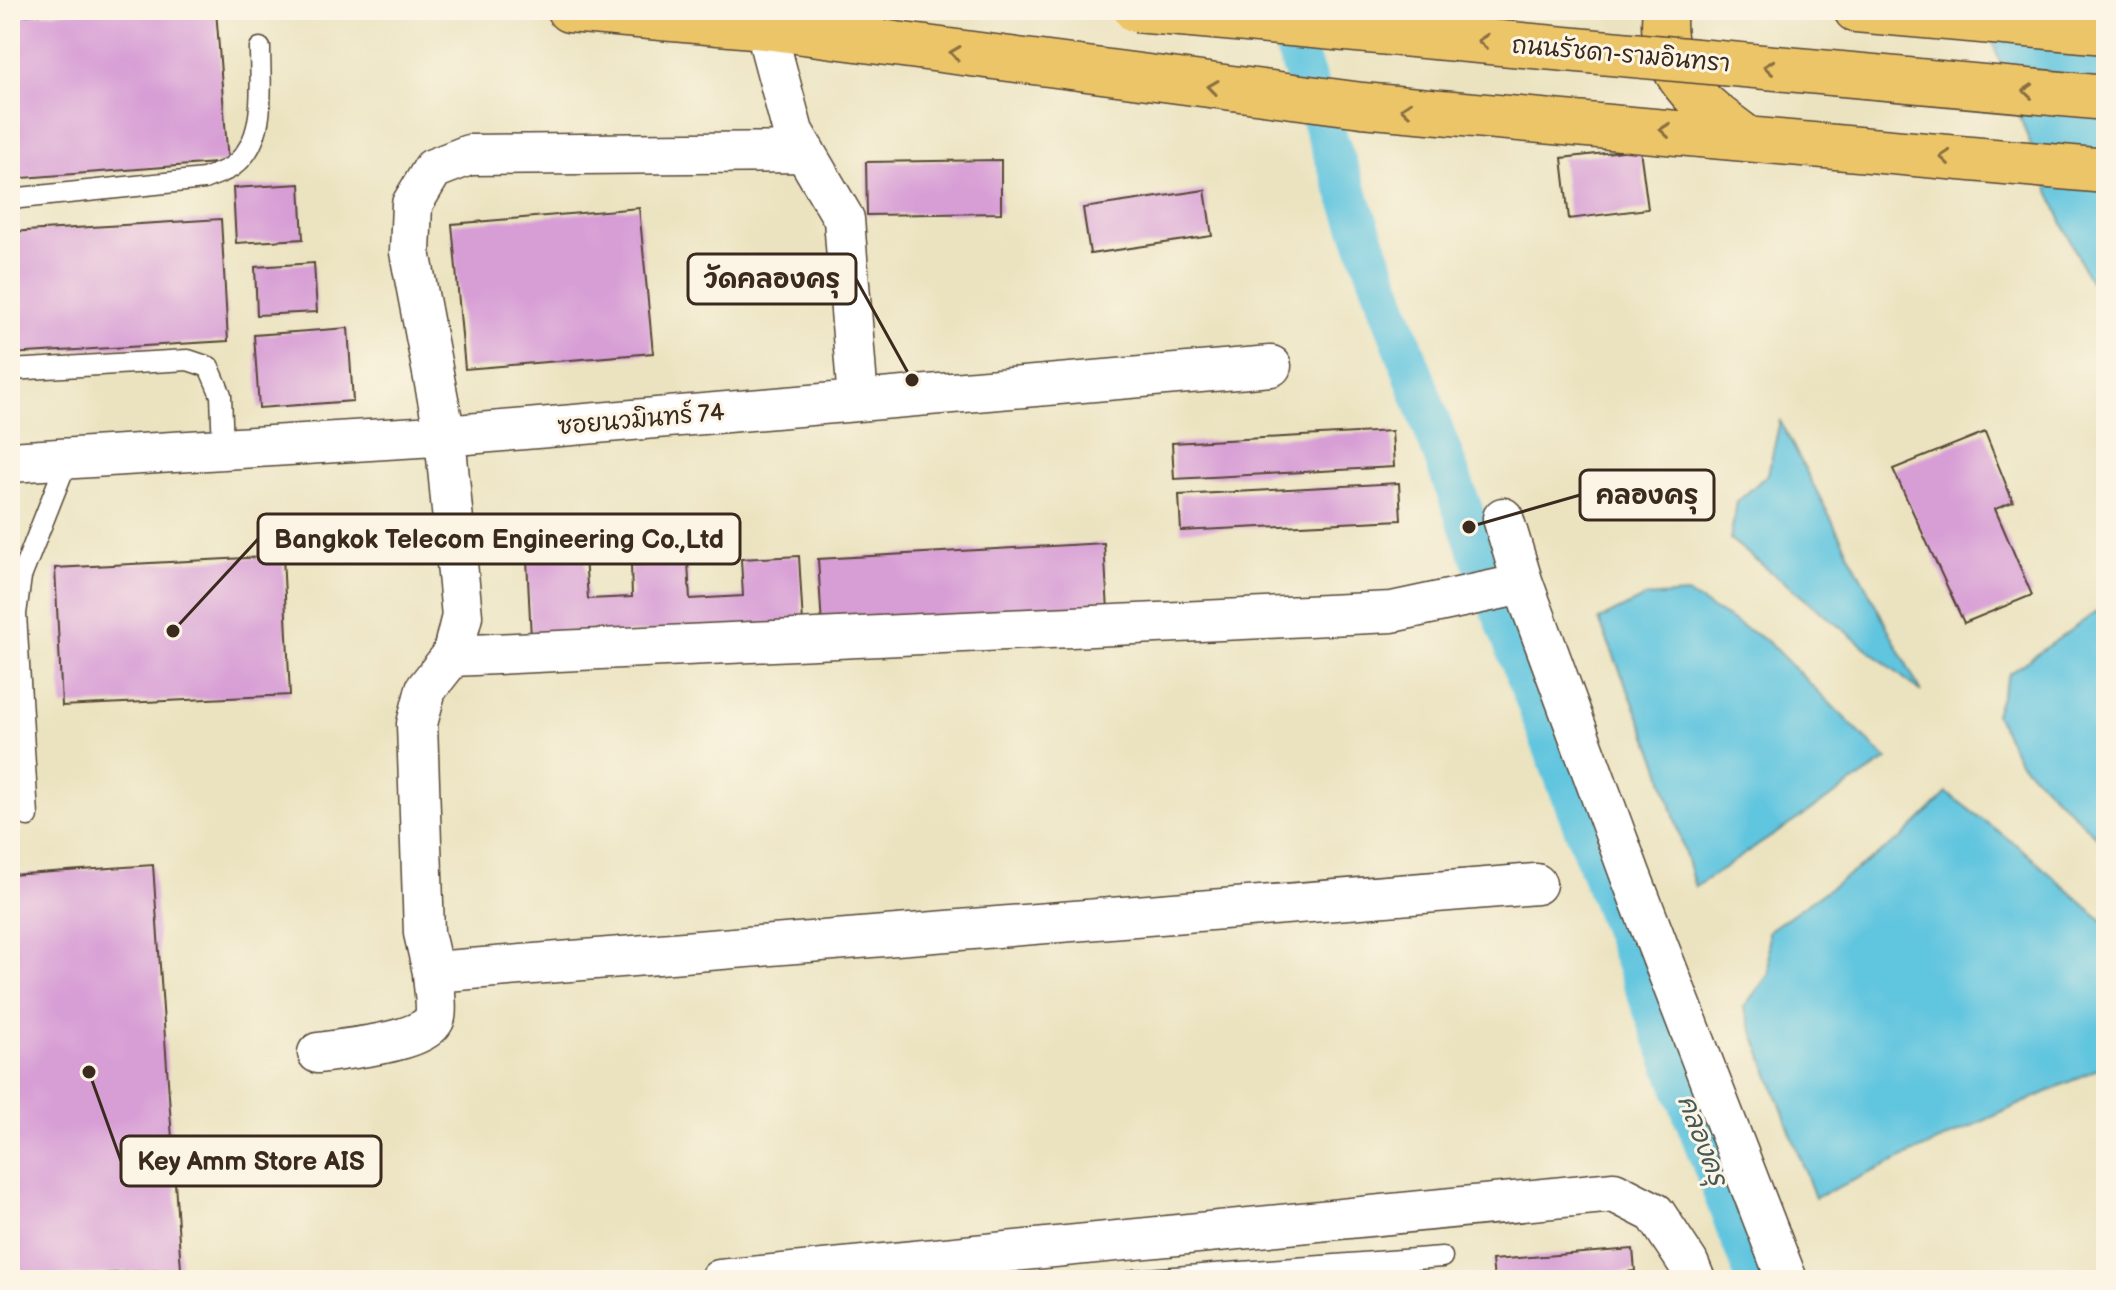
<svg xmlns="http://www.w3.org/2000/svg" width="2116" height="1290" viewBox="0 0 2116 1290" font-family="'Balsamiq Sans','Playpen Sans Thai',sans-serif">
<rect width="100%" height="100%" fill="#fcf5e5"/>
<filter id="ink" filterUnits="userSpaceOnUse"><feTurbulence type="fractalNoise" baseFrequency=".0125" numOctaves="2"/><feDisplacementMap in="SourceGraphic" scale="16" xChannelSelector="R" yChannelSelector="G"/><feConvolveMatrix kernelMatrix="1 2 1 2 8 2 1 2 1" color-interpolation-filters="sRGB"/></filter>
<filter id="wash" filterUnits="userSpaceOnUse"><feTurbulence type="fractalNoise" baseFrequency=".006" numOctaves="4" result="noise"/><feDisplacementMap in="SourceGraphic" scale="32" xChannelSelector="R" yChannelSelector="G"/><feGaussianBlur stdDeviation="1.8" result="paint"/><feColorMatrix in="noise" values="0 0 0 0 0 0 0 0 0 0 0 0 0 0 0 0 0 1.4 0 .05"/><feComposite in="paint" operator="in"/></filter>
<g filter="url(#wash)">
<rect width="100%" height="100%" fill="#ebe3c0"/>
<path fill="#61c5df" stroke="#4e787e" stroke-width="2" d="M1981 10H2106V312C2054 216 2018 113 1981 10Z
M1780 421 1921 692 1730 539 1737 502 1768 474Z
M1687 594 1767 641 1887 760 1695 887 1658 762 1599 620 1645 597Z
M2106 605V846L2019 761 1995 714 2009 674Z
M1947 793 2023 850 2106 924V1065L1815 1198 1744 1007 1769 974 1768 931 1903 837Z"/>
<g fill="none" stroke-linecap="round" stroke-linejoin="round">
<path stroke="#61c5df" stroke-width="40" d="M1281 10 1469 527 1756 1280"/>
</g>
<g id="blocks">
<path fill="#d79dd5" d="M91 10H216L228 162 10 179V16Z
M1640 149 1648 209 1569 219 1562 158Z
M1001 160V213L867 215 866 162Z
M300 184 303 239 236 243 233 188Z
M1205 190 1212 236 1090 254 1083 208Z
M639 208 653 353 465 369 452 224Z
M221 219 228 341 10 354V232Z
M314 263 317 312 257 315 255 267Z
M348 328 353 401 259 408 254 335Z
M1392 431 1394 467 1174 479 1172 443Z
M1985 432 2013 502 1995 509 2032 595 1964 623 1893 469Z
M1399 483 1401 520 1181 531 1179 495Z
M1104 543 1108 611 822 627 818 559Z
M283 556 290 695 62 706 55 568Z
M799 556 803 624 531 638 527 560 585 557 588 599 632 597 631 565 688 562 690 599 743 596 741 559Z
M153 865 181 1269 10 1280V875Z
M1633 1249 1635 1271 1618 1273V1280H1494L1492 1260Z"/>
</g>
</g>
<g filter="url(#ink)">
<use href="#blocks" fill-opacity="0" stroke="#554636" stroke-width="2"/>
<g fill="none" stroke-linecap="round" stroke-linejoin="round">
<g stroke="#554636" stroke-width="23">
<path id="lane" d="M10 199 204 179C213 175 225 172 233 166 268 140 260 86 260 48
M10 370 188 360 209 367 221 395 223 449
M28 816 16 614 21 577 68 458
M1134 1280 1442 1257"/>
</g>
<g stroke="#554636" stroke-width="43">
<path id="street" d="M765 27 793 132 844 219 858 401
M805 152 469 155 433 169 412 204 410 252 445 436 462 616 452 656 426 689 417 724 424 933 433 972 1536 884
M10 462 467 434 1271 366
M1503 518 1523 584 1630 874 1787 1280
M452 656 1392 612 1523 584
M318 1053C342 1049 428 1043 435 1017 438 1005 433 985 433 972
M720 1280 1614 1192 1655 1213 1688 1263 1695 1280"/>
</g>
<g stroke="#554636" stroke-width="47">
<path id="primary" d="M569 10 765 27 1362 105 2106 171
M1665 10C1657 72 1700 104 1745 137
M1856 10 2106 32"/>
</g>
<use href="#lane" stroke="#fff" stroke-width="20"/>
<use href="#street" stroke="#fff" stroke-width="40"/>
<use href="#primary" stroke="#edc569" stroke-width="44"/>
<g stroke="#554636" stroke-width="47" stroke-linecap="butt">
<path id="primary-bridge" d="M1136 10 2106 98"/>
</g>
<use href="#primary-bridge" stroke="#edc569" stroke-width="44"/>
</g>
<defs><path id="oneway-chevron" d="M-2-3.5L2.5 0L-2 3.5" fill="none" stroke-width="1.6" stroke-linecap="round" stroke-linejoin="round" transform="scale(2)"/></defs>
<g stroke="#8b7040">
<use href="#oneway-chevron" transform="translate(1483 41) rotate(-175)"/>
<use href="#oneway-chevron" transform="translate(955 53) rotate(-172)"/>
<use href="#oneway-chevron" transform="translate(1769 67) rotate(-175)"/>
<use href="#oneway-chevron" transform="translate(1213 87) rotate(-172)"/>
<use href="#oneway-chevron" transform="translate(2028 91) rotate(-175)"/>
<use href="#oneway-chevron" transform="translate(1406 109) rotate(-175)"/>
<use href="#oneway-chevron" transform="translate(1665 130) rotate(-175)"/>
<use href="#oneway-chevron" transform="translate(1945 157) rotate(-175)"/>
</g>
</g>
<g text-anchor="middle" stroke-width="6" stroke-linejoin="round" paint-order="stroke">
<g font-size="24" fill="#3b2a1e" stroke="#fcf5e5">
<text transform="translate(1621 54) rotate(5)" y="8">ถนนรัชดา-รามอินทรา</text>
<text transform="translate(641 419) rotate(-5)" y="8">ซอยนวมินทร์ 74</text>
</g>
<g font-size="26" font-style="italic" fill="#465858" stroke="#fcf5e5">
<text transform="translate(1703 1140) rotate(69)" y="9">คลองครุ</text>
</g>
</g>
<path fill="none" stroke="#3b2a1e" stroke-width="3" d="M912 380L856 279M1469 527L1580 495M173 631L258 539M89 1072L121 1161"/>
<g fill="#3b2a1e" stroke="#fcf5e5" stroke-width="3">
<circle cx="912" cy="380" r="8"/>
<circle cx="1469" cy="527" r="8"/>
<circle cx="173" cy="631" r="8"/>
<circle cx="89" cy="1072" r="8"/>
</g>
<g fill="#fcf5e5" stroke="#3b2a1e" stroke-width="3">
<rect x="688" y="254" width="168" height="50" rx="8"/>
<rect x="1580" y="470" width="134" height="50" rx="8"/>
<rect x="258" y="514" width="482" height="50" rx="8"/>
<rect x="121" y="1136" width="260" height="50" rx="8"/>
</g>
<g font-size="26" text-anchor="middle" font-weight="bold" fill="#3b2a1e">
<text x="772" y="288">วัดคลองครุ</text>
<text x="1647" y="504">คลองครุ</text>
<text x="499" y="548">Bangkok Telecom Engineering Co.,Ltd</text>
<text x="251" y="1170">Key Amm Store AIS</text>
</g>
<rect width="2116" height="1290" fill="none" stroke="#fcf5e5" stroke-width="40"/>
</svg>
